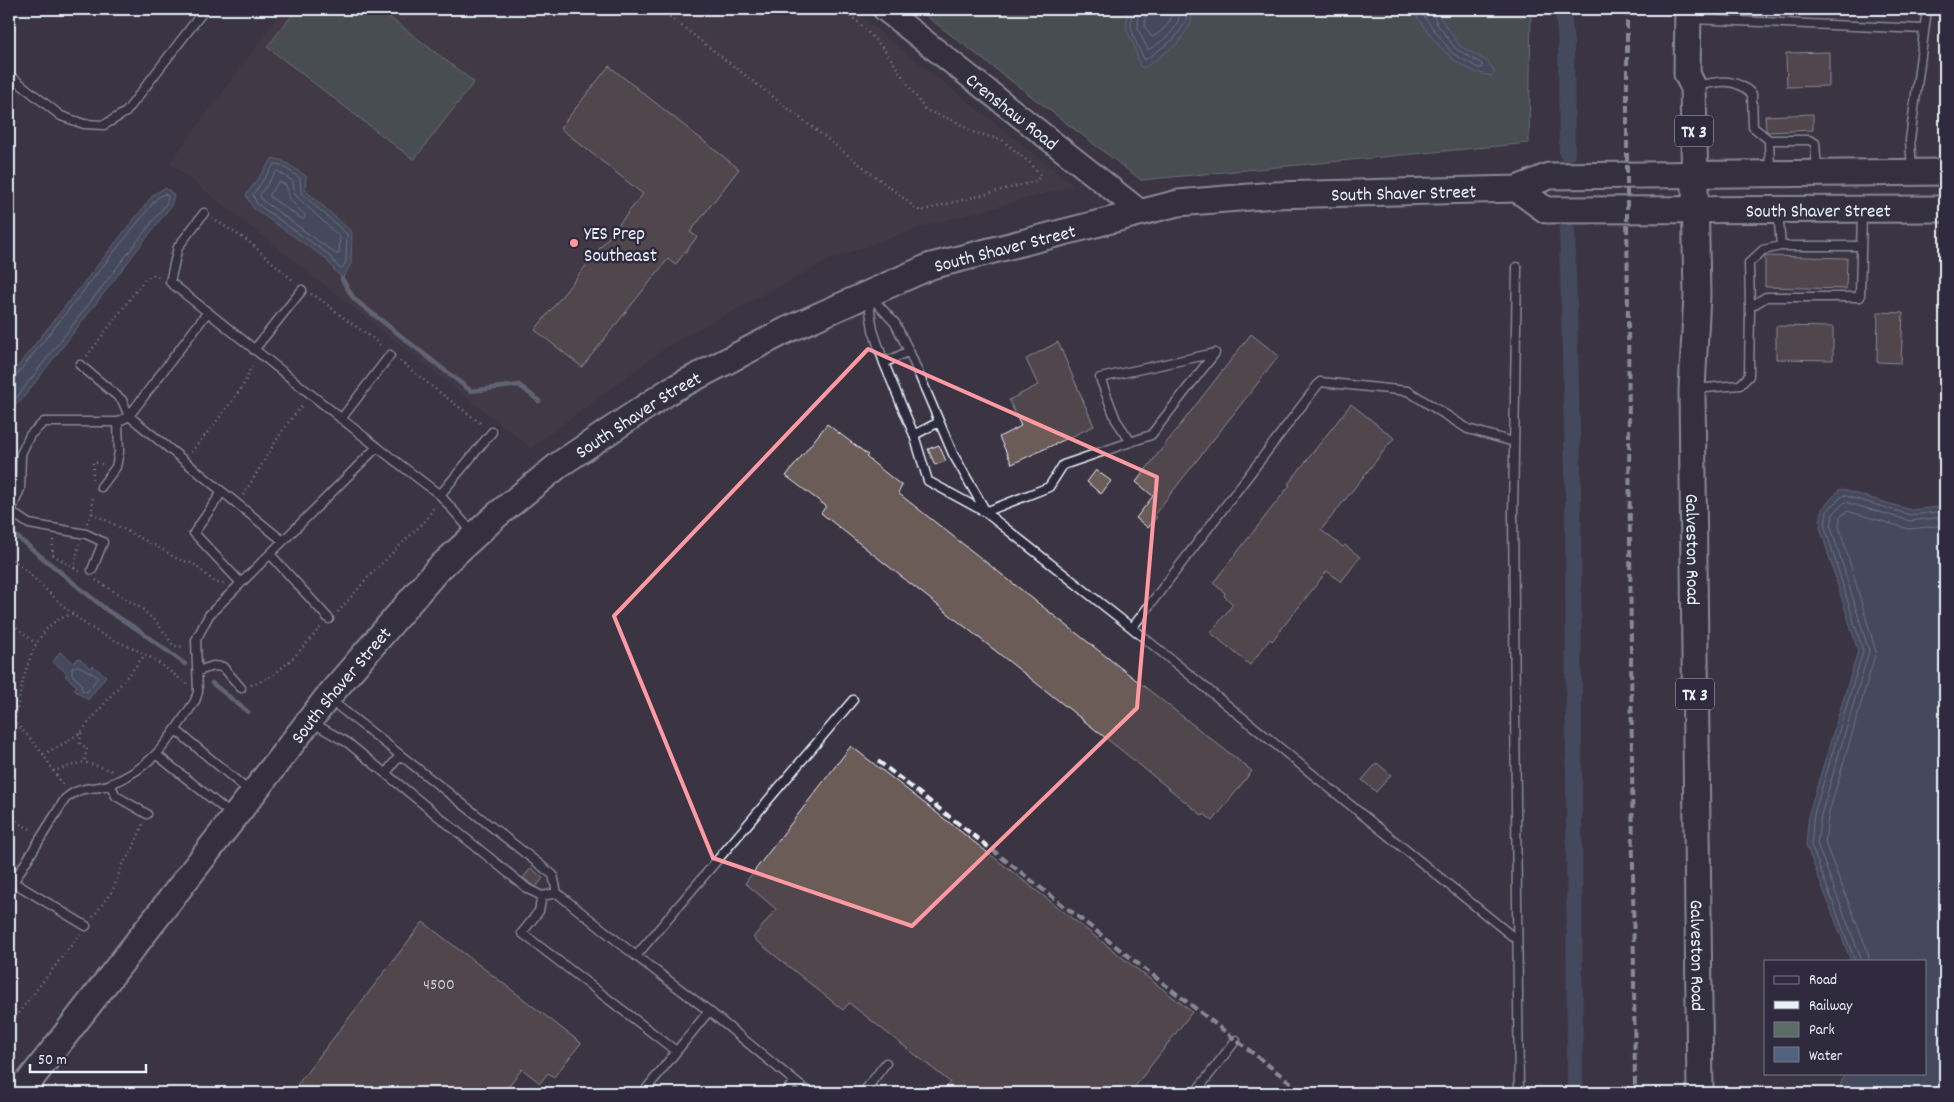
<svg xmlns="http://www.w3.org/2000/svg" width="1954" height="1102" viewBox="0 0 1954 1102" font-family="Dekko,sans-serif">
<rect width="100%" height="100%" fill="#3b3443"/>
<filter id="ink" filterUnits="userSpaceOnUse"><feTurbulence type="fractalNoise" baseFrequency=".02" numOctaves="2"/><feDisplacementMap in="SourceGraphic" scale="10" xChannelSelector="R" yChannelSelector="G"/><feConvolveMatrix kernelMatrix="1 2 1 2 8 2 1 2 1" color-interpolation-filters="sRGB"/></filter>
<g filter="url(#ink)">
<path fill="#4a404a" d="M284 9H851L1074 186 921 227 831 259 672 343 531 448 170 163Z"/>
<path fill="#5a6c64" stroke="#a1aeae" d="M297 9H379L474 82 414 160 267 47Z
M917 9H1531L1529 143 1141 180Z"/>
<path fill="#51637c" stroke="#8d9cae" d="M1127 9H1192L1191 23 1178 43 1144 68 1140 66 1134 45 1127 31Z
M1411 9H1434L1460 46 1488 62 1495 72 1492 76C1450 69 1435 40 1411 9Z
M273 158 283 161 306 176 305 190 352 232 351 264 342 279 325 258 253 208 246 195Z
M165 188 170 191 174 196 171 206 20 402 9 406V377L154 194Z
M1840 489 1911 510 1945 506V1093H1838L1844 1073H1925V961H1851L1806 845 1809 813 1858 651 1820 527 1822 509Z
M60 652 74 663 78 658 91 668 93 666 106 676 88 700 74 690 77 686 65 676 67 673 53 662Z"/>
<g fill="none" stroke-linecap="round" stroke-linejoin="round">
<path stroke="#acb8c6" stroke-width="1" d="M1132 9C1132 15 1130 24 1132 30 1132 34 1143 58 1145 60L1174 39 1186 22 1187 9
M1138 9V29L1148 50C1165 40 1180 29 1180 9
M1146 9 1145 27 1152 37C1164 31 1172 22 1173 9
M1418 9 1452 53 1478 68H1482V64L1456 49 1437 24 1431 9
M275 164 281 165 300 178 301 193 347 234 346 262 342 268H339L328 254 257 204 253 195Z
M277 171 293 181 294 192 297 197 340 237 339 254H336L262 200 260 195Z
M279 182 286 185 290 200 305 215 304 219H302L270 197V194Z
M9 380 15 377 157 198 164 194 167 195 168 198 166 204 17 397 9 401
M79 666 98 677 87 692 82 690 81 683 72 675V668Z
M1855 961 1811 845 1814 814 1863 651 1825 527 1827 511 1843 495 1910 515 1945 511
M1862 961 1817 844 1821 815 1869 651 1831 527 1833 514 1845 502 1910 521 1945 517
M1869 961 1868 952 1825 843 1828 816 1876 652 1839 526 1840 517 1847 511 1909 529 1945 525"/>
<path stroke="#8d9cae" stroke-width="4.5" d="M342 279 354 299 471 391 519 385 539 401
M16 536 108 611 137 629 185 664
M212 683 248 712"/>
<path stroke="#51637c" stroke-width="16" d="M1563 9 1566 44 1567 154
M1567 230 1573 470 1575 1093"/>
</g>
<path fill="#6c5b59" stroke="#e8f1f8" d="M1829 52V86L1787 87 1786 53Z
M609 66 739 169 690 232 697 237 675 265 668 259 582 367 535 330 643 194 560 128Z
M1813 114V130L1768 132 1766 130 1765 116Z
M1765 256 1847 258 1846 289 1765 287Z
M1878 312 1903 313 1901 363 1877 362Z
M1776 326 1833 327V360L1776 359Z
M1251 334 1279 356 1154 515 1157 517 1148 528 1136 518 1153 496 1136 482Z
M1058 342 1094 426 1012 464 999 437 1021 426 1009 400 1038 385 1026 359Z
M1351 404 1394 438 1321 530 1343 547 1345 545 1360 557 1341 582 1327 571 1272 641 1270 639 1250 665 1211 633 1233 604 1224 596 1225 593 1213 583 1290 485 1288 484Z
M827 424 868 455 866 457 902 486 898 493 1252 771 1213 821 1204 814 1203 816 1126 754 821 513 826 506 786 476Z
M939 445 946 461 935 465 928 449Z
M1096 470 1111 481 1101 494 1087 482Z
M851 746 1192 1012 1130 1093H941L950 1082 849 1003 843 1010 753 938 776 909 745 883Z
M1377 763 1391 775 1376 792 1362 780Z
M531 868 543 878 536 887 523 878Z
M423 922 581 1043 554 1077 548 1073 540 1083 522 1069 503 1093H291Z"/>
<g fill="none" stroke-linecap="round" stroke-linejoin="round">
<g stroke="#e8f1f8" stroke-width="11">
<path id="service" d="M1691 19 1924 29
M9 75 61 116 84 124 104 125 126 112 205 9
M1695 86C1717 82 1734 76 1752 94L1753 127 1769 140H1809L1815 143 1817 169
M1769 140 1770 171
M1912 170 1910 140 1927 9
M1778 212 1781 246H1861
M204 213 178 247 170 282 377 447 440 495 473 533
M1517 267 1513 513 1519 1093
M871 297 895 323 909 351 953 454 985 510
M868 298 873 330 884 363 914 435 928 481 985 512 1132 628 1517 940
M1750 307 1749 263 1763 250 1781 246
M254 350 302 290
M884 363 909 351
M80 365 122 400 129 416 283 541
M1694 389 1740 385 1749 376 1750 307 1766 297H1860L1862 212
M341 419 390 355
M914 435 939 422
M101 487 116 467 119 452 118 422
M222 492 194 533 241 583
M440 495 492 432
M11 512 29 524 86 534 103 542 92 570
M985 512 1049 487 1063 465 1151 435 1215 353 1100 378 1116 420 1131 442
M9 516 20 489 21 454 30 435 44 422H118L129 416 207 313
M270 554 329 619
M1132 628 1320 382 1408 391 1468 429 1514 442
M198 671 213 666 223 667 241 688
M329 699 553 875 557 893 636 956 709 1011 809 1093
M313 723 348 743 528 889 542 896 557 893
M176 730 250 792
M157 755 232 815
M386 773 400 755
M110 784 116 796 147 814
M13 882 86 926
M9 889 65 799C83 784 92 791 111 784 155 766 170 738 195 701L198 692 196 640 209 615 377 447
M542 896 539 911 522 933 676 1051
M636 956 853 700
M9 1072 23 1083
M643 1093 709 1011
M785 1093 794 1082
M863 1093 886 1063
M1195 1093 1236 1040"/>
</g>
<g stroke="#e8f1f8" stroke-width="26">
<g id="secondary">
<path id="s1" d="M884 9 1141 212"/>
</g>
</g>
<g stroke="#e8f1f8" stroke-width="29">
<g id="primary">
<path id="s2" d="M1688 9 1687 74 1693 86 1697 295 1692 389 1700 1093"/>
<path id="s3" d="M1517 189 1546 210 1945 209"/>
<path id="s4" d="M20 1093 327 698 437 570 497 515 560 464 671 390 787 330 931 266 1178 203 1274 195 1517 189 1549 176 1945 172"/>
</g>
</g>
<path stroke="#e8f1f8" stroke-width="2.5" stroke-dasharray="1 4" stroke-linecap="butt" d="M666 9 665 13 920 211 1037 181 1040 175 1030 163 1002 140 973 132 955 121 925 110 885 50 856 20 837 9
M212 218 248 241 295 282
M311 294C325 301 334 311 347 320 359 329 372 336 382 347
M87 356 145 279 153 275 159 277
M400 361 435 389 483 425
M191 452C209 431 226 410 242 387 247 380 248 370 255 363
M93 479V462L105 465
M243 495C264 464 278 431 304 404
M92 513 158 547 179 560 192 563 216 583H225
M87 523 92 513 93 495
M53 540 52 554 82 573
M9 556C36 578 59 605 87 625 105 638 127 644 146 655 160 663 173 674 187 684
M74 569 79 544
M96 580 142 609 158 624 174 646 185 647
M338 612 371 574 426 520 435 505
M9 621 36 644
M251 685C280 677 302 648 321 627
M9 717 29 737 43 754 63 786
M14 723C21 692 27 640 56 621 61 618 68 616 73 613
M81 733 80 744 87 748 84 762
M43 754 65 743 81 732 145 655
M53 771 84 762 113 771
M9 814 20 824 32 830
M93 917 113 890 122 865 132 851 143 824
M9 1025 80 934"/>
<use href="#service" stroke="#2f2a3d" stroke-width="8"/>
<use href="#secondary" stroke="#2f2a3d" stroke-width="22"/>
<use href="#primary" stroke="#2f2a3d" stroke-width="25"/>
<path stroke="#e8f1f8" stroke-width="4" stroke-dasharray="8 4" stroke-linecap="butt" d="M1627 9V210L1635 1093
M878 761 1304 1093"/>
</g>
</g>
<path d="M0 0H1954V1102H0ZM868 349 1157 477 1137 708 912 926 713 858 614 616Z" fill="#3b3443" fill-opacity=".55" fill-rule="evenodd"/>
<path fill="none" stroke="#ff9aa2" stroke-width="4" stroke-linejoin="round" d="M868 349 1157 477 1137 708 912 926 713 858 614 616Z"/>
<circle fill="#ff9aa2" stroke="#2f2a3d" stroke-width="2" cx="574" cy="243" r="5"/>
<g text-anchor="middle" stroke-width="5" stroke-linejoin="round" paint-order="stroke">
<g font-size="16" fill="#c9ccd0">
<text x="439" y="989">4500</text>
</g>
<g fill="#2f2a3d" stroke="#b0b5c0" stroke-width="1">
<rect x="1675" y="115.5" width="38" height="31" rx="4"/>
<rect x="1676" y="678.5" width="38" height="31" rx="4"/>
</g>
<g font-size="18" font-weight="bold" fill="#e8f1f8">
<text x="1694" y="137">TX 3</text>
<text x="1695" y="700">TX 3</text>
</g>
<g font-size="19" fill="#e8f1f8" stroke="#2f2a3d">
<text dy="7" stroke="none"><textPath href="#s1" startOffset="164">Crenshaw Road</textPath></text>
<text dy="7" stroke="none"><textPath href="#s4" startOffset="1734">South Shaver Street</textPath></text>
<text dy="7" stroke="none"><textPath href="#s3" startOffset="308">South Shaver Street</textPath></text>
<text dy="7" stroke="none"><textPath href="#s4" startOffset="1329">South Shaver Street</textPath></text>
<text dy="7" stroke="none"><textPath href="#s4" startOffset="924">South Shaver Street</textPath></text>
<text dy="7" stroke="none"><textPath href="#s2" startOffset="542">Galveston Road</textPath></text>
<text dy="7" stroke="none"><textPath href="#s4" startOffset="519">South Shaver Street</textPath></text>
<text dy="7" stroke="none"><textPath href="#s2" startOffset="948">Galveston Road</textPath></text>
</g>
<g font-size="19" fill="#e8f1f8" stroke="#2f2a3d" text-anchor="start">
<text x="584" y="239">YES Prep<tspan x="584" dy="22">Southeast</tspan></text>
</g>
</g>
<rect width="1954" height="1102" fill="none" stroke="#2f2a3d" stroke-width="30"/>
<rect x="15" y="15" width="1924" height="1072" fill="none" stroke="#e8f1f8" stroke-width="2" filter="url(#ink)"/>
<rect x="1764" y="960" width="162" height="115" fill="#2f2a3d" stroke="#797a88"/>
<rect x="1774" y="976" width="25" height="8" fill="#2f2a3d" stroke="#797a88"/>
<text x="1809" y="984" font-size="15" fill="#e8f1f8">Road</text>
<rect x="1774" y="1001" width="25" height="8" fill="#e8f1f8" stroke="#797a88"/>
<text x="1809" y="1010" font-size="15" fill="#e8f1f8">Railway</text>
<rect x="1774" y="1022" width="25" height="15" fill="#5a6c64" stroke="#797a88"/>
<text x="1809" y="1034" font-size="15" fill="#e8f1f8">Park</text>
<rect x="1774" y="1047" width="25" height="15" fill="#51637c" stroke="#797a88"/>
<text x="1809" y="1060" font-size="15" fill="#e8f1f8">Water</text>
<path d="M30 1064v8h116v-8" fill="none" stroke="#e8f1f8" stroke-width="2.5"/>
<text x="38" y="1064" font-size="15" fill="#e8f1f8" stroke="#2f2a3d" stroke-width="4" paint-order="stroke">50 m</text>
</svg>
